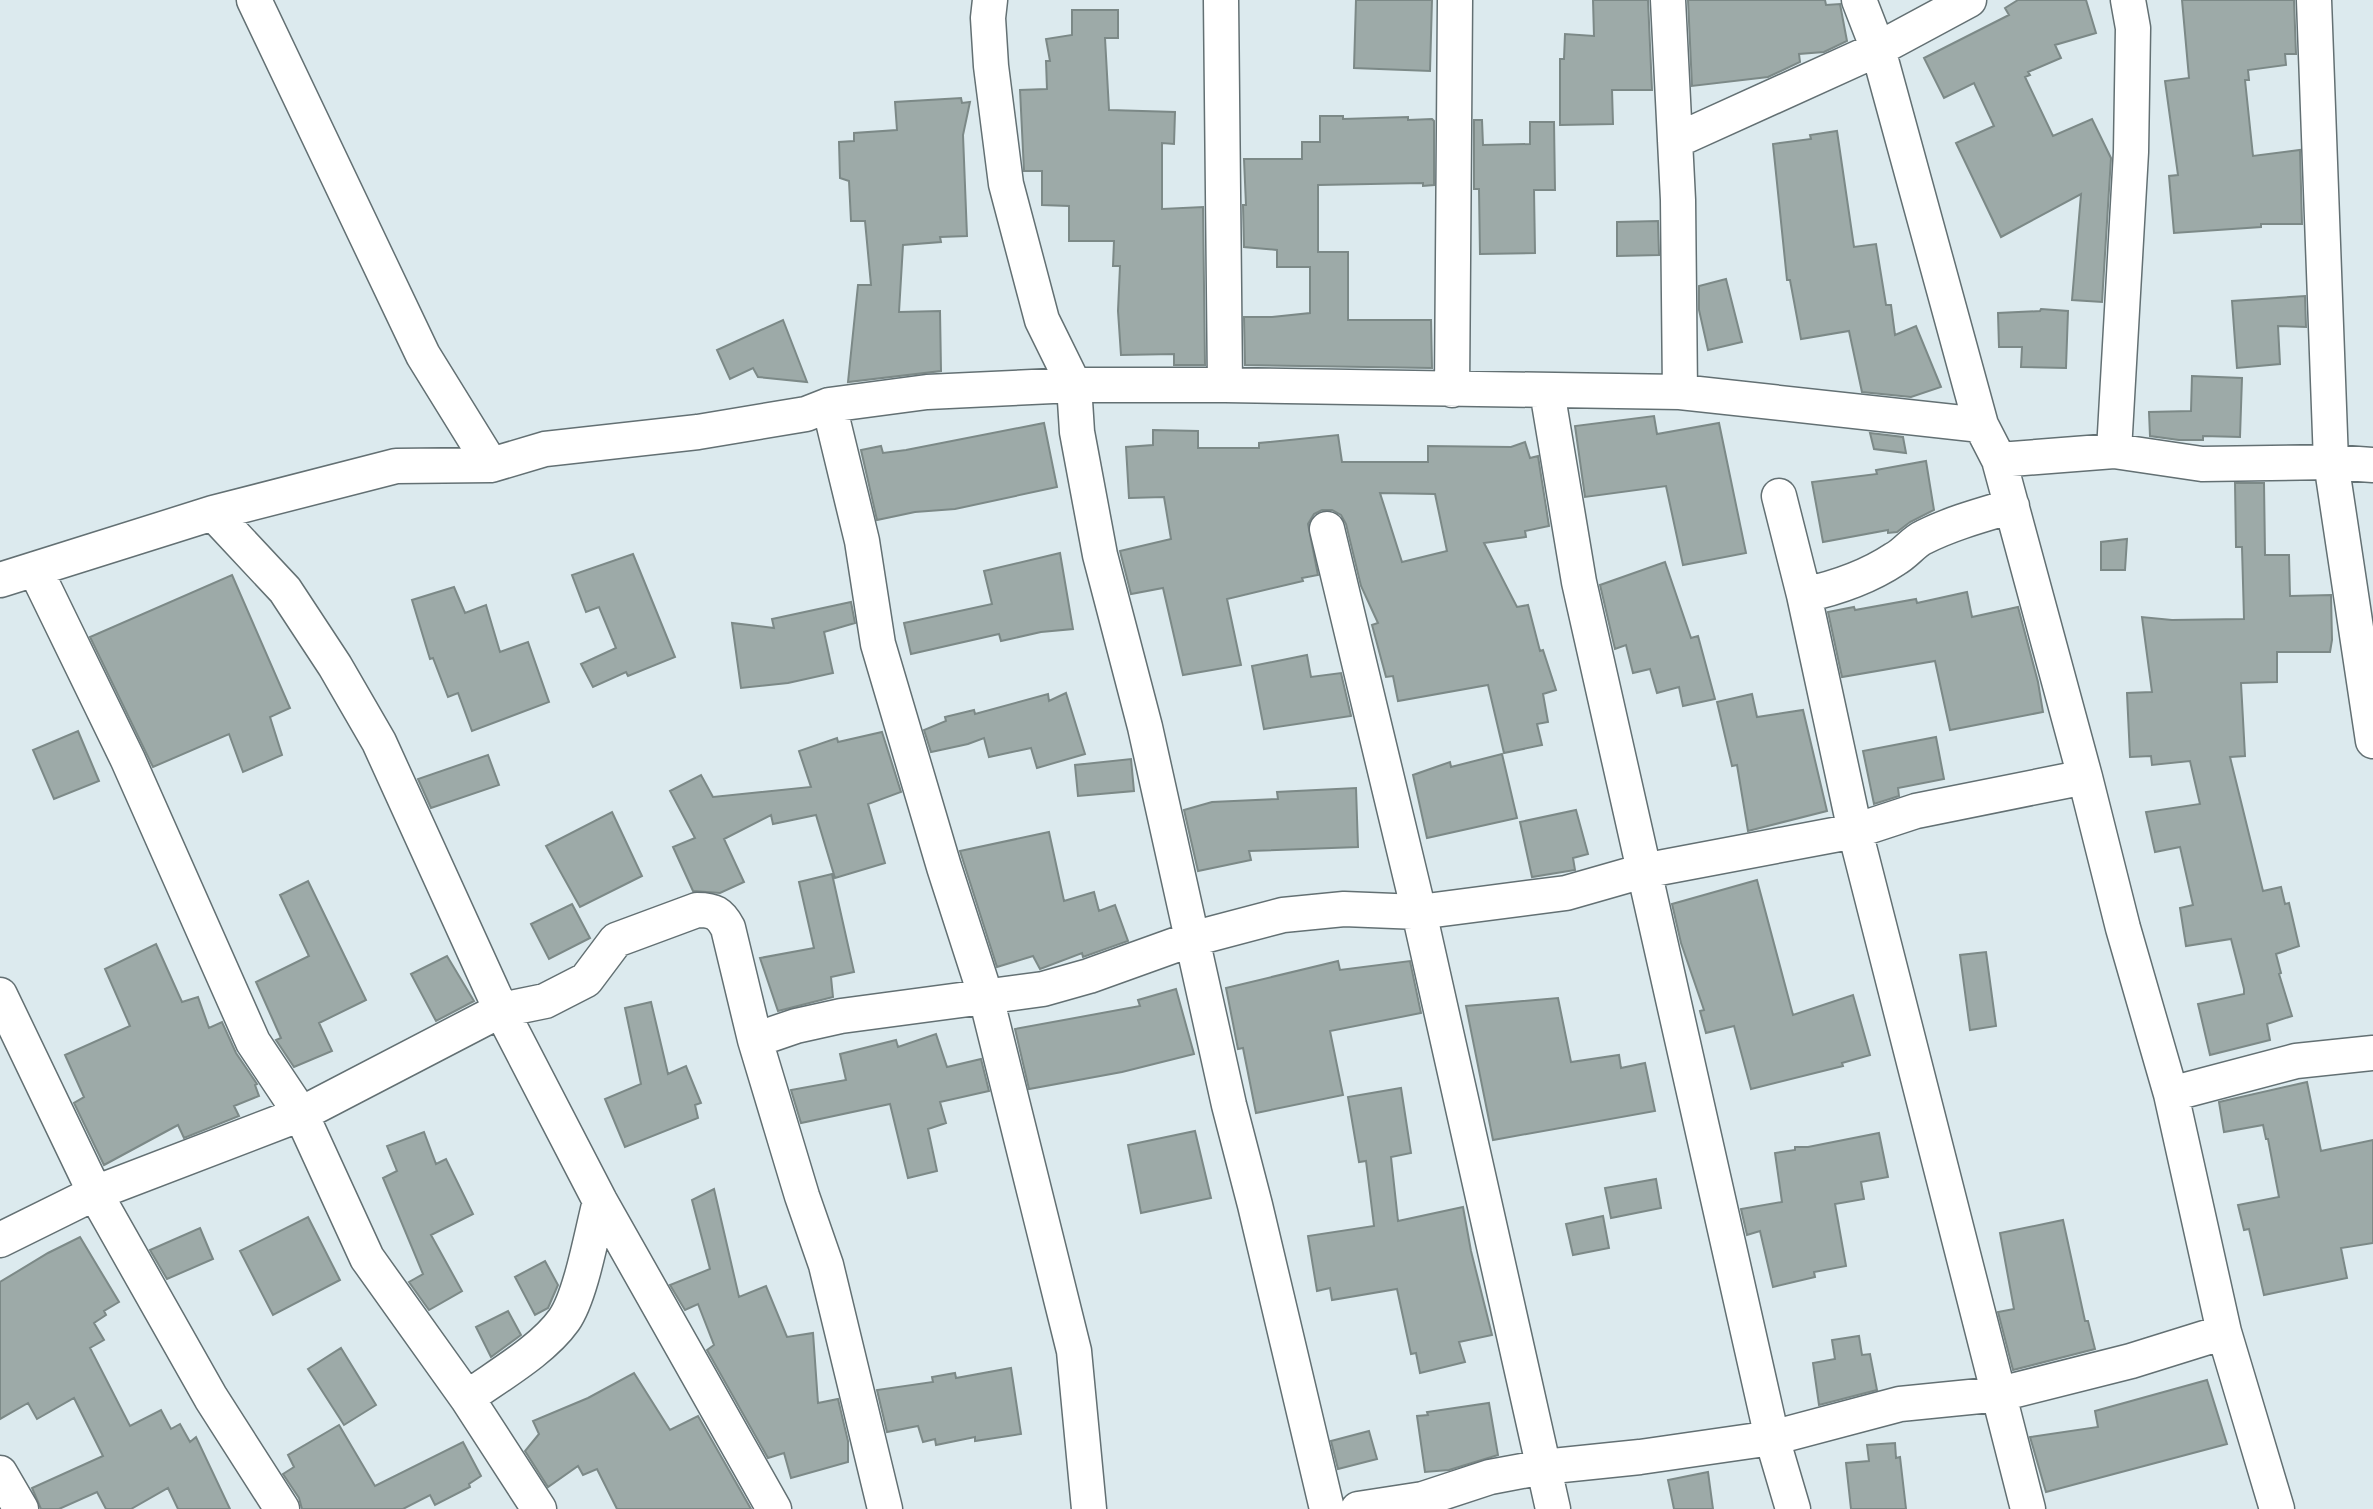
<svg xmlns="http://www.w3.org/2000/svg" width="2373" height="1509" viewBox="0 0 2373 1509" font-family="Rubik,sans-serif">
<rect width="100%" height="100%" fill="#dceaee"/>
<path fill="#9daaa8" stroke="#7c8987" stroke-width="2" fill-rule="evenodd" d="M1356 0H1432L1430 71 1354 68Z
M1593 0H1648L1652 90H1612L1613 124 1560 125V59H1564L1565 34 1594 36Z
M1688 0H1825L1826 5 1840 4 1847 41 1824 52 1799 54 1800 62 1768 77 1692 86Z
M2018 0H2086L2096 33 2055 45 2061 58 2028 72 2030 75 2025 77 2053 136 2092 119 2111 158 2102 302 2072 300 2081 194 2001 237 1956 143 1994 126 1974 83 1944 98 1924 58 2009 15 2005 8Z
M2182 0H2294L2296 54H2285L2286 65 2248 70 2249 80H2245L2253 156 2300 150 2302 224H2261V227L2174 233 2169 176 2178 175 2165 81 2189 78Z
M1072 10H1118V38H1105L1109 110 1175 112 1174 144 1162 143V209L1203 207 1205 365H1174V354L1121 355 1118 311 1120 266H1113L1114 241H1069V206L1042 205V171H1024L1020 90 1047 89 1046 61H1050L1046 39 1072 35Z
M961 98 962 103 970 102 963 135 967 236 940 237 941 242 903 245 899 312 940 311 941 371 848 382 858 285H871L865 221H851L849 181 840 178 839 142 854 141V133L897 130 895 102Z
M1320 116H1343V119L1408 117V120L1432 119 1434 121V185L1423 186V183L1318 185V252H1348V320H1431L1432 368 1245 365 1244 317H1272L1310 313V267H1277V250L1244 247 1243 205H1246L1244 159H1302V142H1320Z
M1474 120H1482L1483 145 1530 144V122H1554L1555 190H1534L1535 253 1480 254 1479 189H1474Z
M1837 131 1854 247 1876 244 1886 305H1891L1895 335 1916 326 1941 387 1911 397 1862 392 1849 331 1801 339 1790 280H1787L1773 144 1811 139 1810 135Z
M1658 221 1659 255 1617 256V222Z
M1726 279 1742 342 1708 350 1699 310V286Z
M2305 296 2306 327 2278 326 2280 364 2237 368 2232 301Z
M2041 309 2068 311 2066 368 2021 367 2022 347H1999L1998 313 2040 311Z
M783 320 807 382 758 377 753 368 730 379 717 350Z
M2192 376 2242 378 2240 437 2203 436V440H2179L2150 436 2149 412 2191 411Z
M1654 416 1657 434 1719 423 1746 553 1683 565 1666 486 1585 497 1575 426Z
M1044 423 1057 487 955 509 915 512 877 520 861 450 881 446 883 453 906 450Z
M1153 430 1198 431V448H1259V443L1338 435 1342 462H1428V446L1511 447 1525 442 1530 458 1538 456 1549 526 1525 531 1526 537 1484 543 1517 607 1528 605 1540 651 1543 650 1556 690 1543 694 1548 722 1537 724 1542 745 1504 753 1488 685 1398 701 1393 676 1386 677 1372 625 1378 623 1361 586 1346 524 1341 515 1332 510H1322L1314 514 1308 524 1318 575 1302 578 1303 581 1227 599 1241 665 1183 675 1163 588 1131 594 1120 551 1171 539 1164 497 1129 498 1126 447 1153 445ZM1380 493 1435 494 1447 551 1402 562Z
M1870 433 1903 437 1906 453 1874 449Z
M1926 461 1934 510 1910 522 1897 532 1888 533V530L1823 542 1812 482 1877 474 1876 470Z
M2235 483H2264L2265 555H2289L2290 596 2331 595 2332 640 2330 652H2277V682L2241 683 2245 756 2230 757 2263 891 2281 887 2285 904 2289 903 2299 946 2276 954 2281 973 2279 974 2292 1016 2267 1024 2270 1040 2210 1055 2198 1004 2244 994V989L2231 939 2186 946 2180 908 2193 905 2180 847 2155 852 2146 812 2200 804 2190 761 2152 765 2151 756 2130 757 2127 693 2152 692 2142 617 2172 620 2244 619 2242 547H2236Z
M2127 539 2125 570H2101V542Z
M1060 553 1073 629 1041 632 1001 641 999 634 911 654 904 623 992 604 984 571Z
M633 554 675 657 628 676 626 672 593 687 581 664 616 648 599 607 586 612 572 575Z
M1665 562 1691 638 1698 636 1715 699 1683 706 1679 687 1657 693 1650 669 1633 673 1626 645 1615 649 1600 585Z
M232 575 290 708 270 717 282 755 243 772 229 734 153 767 90 637Z
M454 587 465 613 486 605 500 652 528 642 549 702 472 731 458 693 448 697 433 658 430 659 412 600Z
M1967 592 1972 617 2018 607 2038 682 2043 712 1950 730 1935 661 1842 677 1828 612 1854 607 1855 610 1916 599 1917 603Z
M851 602 855 623 824 632 833 673 788 683 741 688 732 623 774 628 772 619Z
M1307 655 1311 677 1341 673 1351 716 1264 729 1252 666Z
M1066 693 1085 754 1037 768 1031 748 989 757 984 738 968 744 931 752 924 730 946 721 945 717 974 710 975 714 1048 694 1049 701Z
M1752 694 1757 717 1803 710 1827 811 1748 831 1737 765 1732 766 1717 702Z
M78 731 99 781 54 799 33 750Z
M882 732 901 792 868 804 885 863 835 878 816 815 773 824 771 815 724 839 744 882 720 893 693 891 673 847 695 838 670 791 701 775 713 797 811 787 799 751 837 738 838 742Z
M1936 737 1944 779 1898 788 1899 796 1874 804 1863 751Z
M1502 754 1517 818 1427 838 1413 775 1450 762 1451 767Z
M488 755 499 785 431 808 418 779Z
M1131 759 1134 791 1078 796 1075 765Z
M1356 788 1358 847 1249 851 1251 860 1198 871 1184 810 1212 802 1278 799 1277 792Z
M1576 810 1588 854 1573 858 1575 870 1532 877 1520 822Z
M612 812 642 876 580 907 546 846Z
M1049 832 1064 901 1094 892 1099 911 1115 905 1128 941 1083 957 1082 953 1040 969 1033 956 997 967 960 851Z
M832 874 854 972 831 977 833 997 778 1011 760 958 814 948 799 882Z
M1757 880 1793 1015 1853 995 1870 1055 1842 1063 1843 1066 1751 1089 1734 1026 1706 1033 1700 1011 1704 1010 1681 943 1672 904Z
M308 881 366 1000 319 1023 332 1051 294 1067 276 1040 281 1038 256 982 309 956 280 895Z
M572 904 590 938 549 959 531 924Z
M156 944 182 1002 198 997 209 1028 222 1022 236 1053 257 1084 255 1085 259 1096 234 1106 239 1116 184 1138 178 1125 104 1165 74 1103 84 1097 65 1055 130 1026 105 969Z
M1986 952 1996 1026 1970 1030 1960 955Z
M447 956 474 1001 436 1021 411 974Z
M1338 961 1340 970 1410 961 1421 1013 1330 1031 1343 1095 1256 1113 1243 1048 1238 1049 1226 988Z
M1176 989 1194 1054 1122 1072 1029 1089 1015 1029 1140 1006 1138 1000Z
M1558 998 1571 1062 1619 1055 1621 1068 1645 1063 1655 1111 1493 1140 1466 1006Z
M651 1002 668 1074 686 1066 701 1103 695 1105 698 1118 625 1147 605 1099 641 1084 625 1008Z
M936 1034 947 1067 981 1059 989 1091 940 1102 946 1123 928 1129 937 1171 908 1178 890 1104 801 1123 791 1090 846 1080 840 1054 896 1040 898 1047Z
M2307 1082 2321 1151 2373 1140V1243L2341 1248 2347 1278 2264 1295 2249 1229 2244 1230 2238 1205 2279 1197 2268 1139H2266L2263 1125 2224 1132 2219 1102Z
M1401 1088 1411 1153 1391 1157 1398 1221 1463 1207 1471 1251 1492 1335 1459 1342 1465 1362 1420 1373 1416 1353 1411 1354 1397 1289 1332 1300 1330 1288 1317 1291 1308 1236 1374 1226 1366 1161 1359 1162 1348 1097Z
M1195 1131 1211 1198 1141 1213 1128 1145Z
M424 1132 436 1164 446 1159 473 1214 431 1235 462 1291 429 1310 409 1282 423 1274 383 1178 397 1171 387 1146Z
M1879 1133 1888 1177 1861 1182 1864 1199 1835 1204 1846 1266 1814 1272 1815 1277 1773 1287 1760 1231 1747 1235 1741 1209 1782 1202 1775 1153 1795 1150V1147H1808Z
M1656 1179 1661 1208 1611 1218 1605 1188Z
M714 1189 739 1297 766 1286 787 1337 813 1333 818 1403 838 1399 848 1441V1462L791 1478 784 1453 768 1458 707 1350 714 1345 698 1304 685 1310 670 1285 710 1269 692 1200Z
M1603 1216 1609 1248 1573 1255 1566 1224Z
M308 1217 340 1280 273 1315 240 1251Z
M2063 1220 2085 1321H2088L2095 1349 2013 1370 1998 1312 2014 1309 2000 1233Z
M200 1228 213 1259 167 1279 150 1250Z
M80 1237 119 1302 104 1311 106 1315 94 1323 104 1340 90 1348 130 1426 161 1410 171 1429 180 1424 190 1442 196 1437 230 1509H178L168 1488 131 1509H106L97 1492 59 1509H41L32 1488 103 1456 74 1398 37 1419 28 1403 0 1419V1282L48 1253Z
M545 1261 558 1285 548 1308 535 1315 515 1277Z
M508 1311 521 1335 491 1357 476 1327Z
M1859 1336 1862 1355 1870 1354 1877 1390 1819 1405 1813 1363 1835 1359 1832 1340Z
M341 1348 376 1405 344 1425 308 1369Z
M1011 1368 1021 1434 975 1441V1437L936 1445 935 1439 923 1442 918 1426 887 1432 877 1390 933 1382 932 1377 955 1373 956 1378Z
M634 1373 670 1430 698 1416 751 1509H617L597 1469 583 1475 578 1466 548 1487 525 1451 539 1434 533 1421 588 1398Z
M2207 1380 2227 1444 2046 1492 2030 1437 2098 1427 2095 1411Z
M1489 1403 1498 1455 1449 1470 1425 1472 1417 1416 1428 1415 1427 1412Z
M339 1425 375 1486 463 1442 481 1476 469 1484 470 1487 435 1505 430 1495 403 1509H302L299 1498 283 1474 294 1467 288 1455Z
M1369 1431 1377 1459 1338 1469 1331 1441Z
M1895 1443 1896 1458 1900 1457 1906 1509H1851L1846 1463 1869 1461 1867 1445Z
M1708 1472 1713 1509H1674L1668 1480Z"/>
<g fill="none" stroke-linecap="round" stroke-linejoin="round">
<g stroke="#637073" stroke-width="37">
<path id="minor" d="M254 0 423 355 491 465
M990 0 988 18 991 66 1006 184 1042 320 1074 385 1077 432 1100 555 1145 727 1229 1105 1255 1205 1327 1509
M1221 0 1225 385
M1668 0 1678 200 1680 392
M1859 0 1878 49 1981 425 1999 460 2085 777 2123 928 2171 1094 2224 1332 2277 1509
M2314 0 2331 462 2373 741
M1675 141 1878 49 1969 0
M1452 390 1455 0
M1547 391 1579 582 1772 1438 1793 1509
M829 405 862 541 878 644 944 867 986 997 1074 1351 1089 1509
M2114 451 2131 152 2133 28 2128 0
M1999 460 2114 451 2202 464 2331 462 2373 465
M1779 496 1804 595 1855 831 2028 1509
M213 513 285 590 335 666 379 742 501 1010 600 1201 774 1509
M1327 529 1419 912 1553 1509
M35 569 128 760 253 1042 301 1114 367 1258 467 1398 539 1509
M0 580 213 513 396 466 491 465 545 449 698 432 806 414 829 405 927 392 1074 385H1225L1680 392 1981 425
M1804 595C1836 588 1868 577 1895 559 1906 553 1913 542 1924 537 1952 523 1982 515 2012 506
M0 995 95 1193 211 1398 282 1509
M755 1040 796 1026 841 1016 1043 989 1089 976 1192 939 1283 915 1344 909 1419 912 1566 893 1643 871 1855 831 1916 811 2085 777
M2171 1094 2296 1061 2373 1053
M0 1240 95 1193 301 1114 501 1010 545 1001 586 980 616 940 697 910C714 910 720 913 728 928L755 1040 802 1196 826 1265 885 1509
M467 1398C497 1376 542 1351 564 1320 581 1296 592 1232 600 1201
M0 1473 21 1509
M1358 1509 1423 1499 1490 1477 1543 1467 1640 1457 1772 1438 1900 1404 2000 1394 2131 1361 2224 1332"/>
</g>
<use href="#minor" stroke="#fff" stroke-width="34"/>
</g>
</svg>
